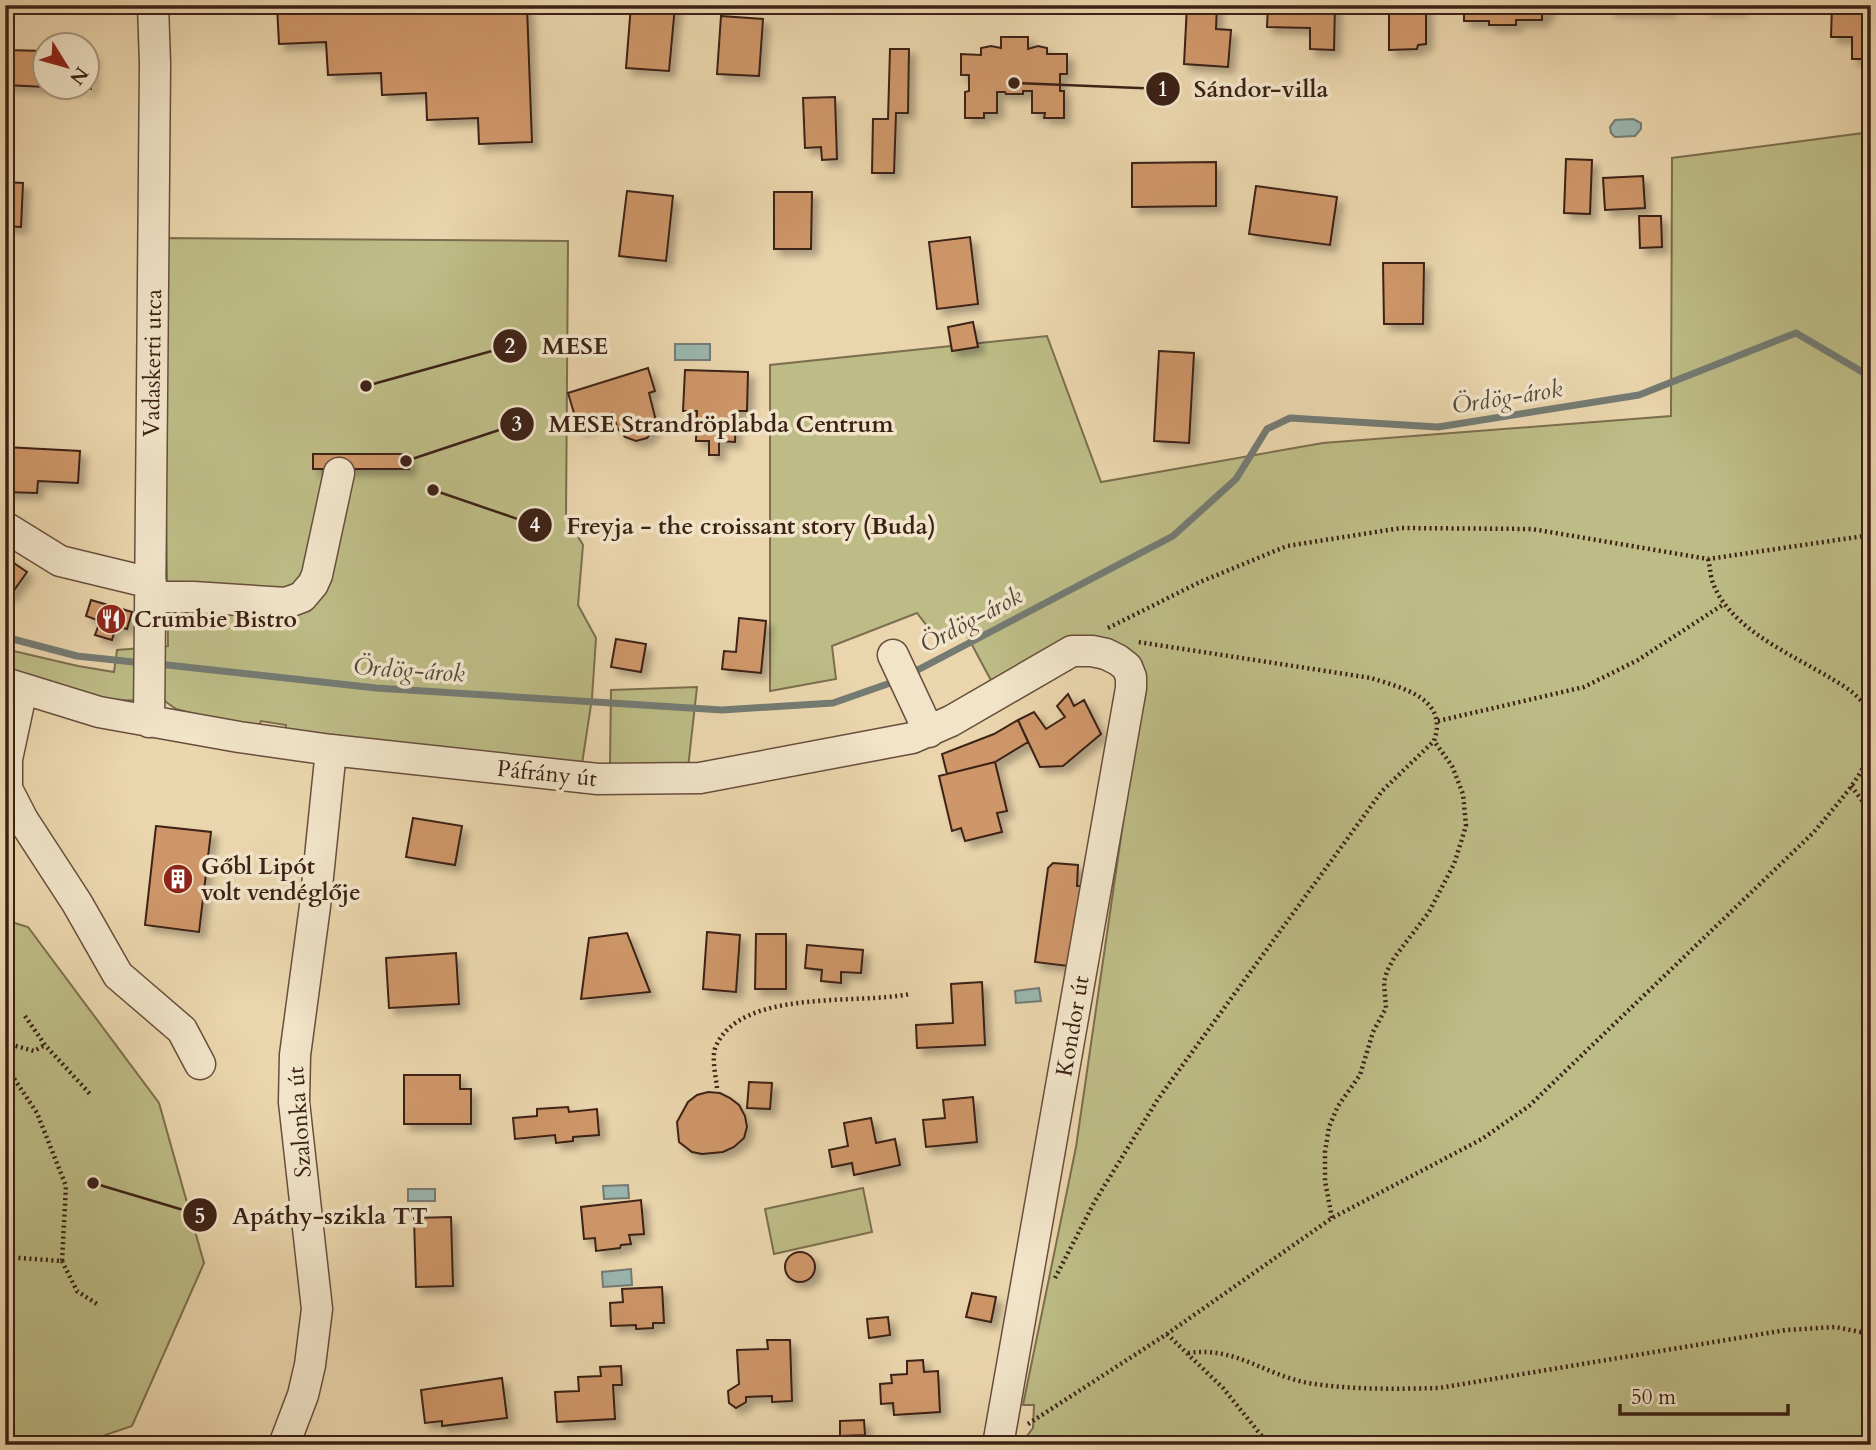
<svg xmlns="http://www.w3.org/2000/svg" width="1876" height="1450" viewBox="0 0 1876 1450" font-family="Cardo,serif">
<defs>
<filter id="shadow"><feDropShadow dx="6" dy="6" stdDeviation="3.5" flood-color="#0004"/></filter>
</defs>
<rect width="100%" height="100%" fill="#ead5ac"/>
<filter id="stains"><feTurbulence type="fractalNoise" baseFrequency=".00286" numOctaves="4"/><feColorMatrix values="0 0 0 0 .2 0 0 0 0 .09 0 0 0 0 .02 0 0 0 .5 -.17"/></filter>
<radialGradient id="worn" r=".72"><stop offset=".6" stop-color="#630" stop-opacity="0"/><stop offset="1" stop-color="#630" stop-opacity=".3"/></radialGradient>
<path fill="#bdbc86" stroke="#7c6e4e" stroke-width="2" d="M1871 132V1445H1020L1033 1428 1034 1405H1023L1076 1147 1141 699 1119 655 993 684 964 630 937 639 917 613 832 646 836 679 770 691V365L1047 336 1101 482 1323 443 1671 416 1672 158Z
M162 238 568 241 566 516 583 545 578 605 596 638 592 698 582 764 285 733 286 725 261 721 257 730 176 709 162 699C106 706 59 689 5 675V649L78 666 114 672 117 650 168 646Z
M697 687 688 768 610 765 611 690Z
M5 920 28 927 159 1103 204 1263 132 1426 76 1445H5Z
M863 1188 872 1232 774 1254 765 1209Z"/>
<path fill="#9ab7b1" stroke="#747b73" stroke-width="2" d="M1633 119 1641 123V129L1635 136 1615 137 1611 133 1610 127 1615 120Z
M675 344H710V360H675Z
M1039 988 1041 1001 1016 1003 1015 991Z
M628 1185 629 1198 604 1199 603 1186Z
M408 1189H435V1201H408Z
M631 1269 632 1285 603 1287 602 1272Z"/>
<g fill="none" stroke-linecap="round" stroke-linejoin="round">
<path stroke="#747b73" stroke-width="7" d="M5 637 77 656 143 663
M158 664 376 688 722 710 833 703 896 681
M910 674 1173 536 1236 479 1267 429 1290 418 1438 427 1639 395 1796 333 1871 377"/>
</g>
<path fill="#ce9669" stroke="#3c2116" stroke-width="2" filter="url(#shadow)" d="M277 5H472V9L527 7 532 142 479 144 478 118 427 120 426 93 382 95 381 73 328 75 326 42 279 44Z
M631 5 675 6 669 71 626 68Z
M1187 5H1217L1216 29 1231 30 1228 67 1184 64Z
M1268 5H1335L1334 50 1310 49V28L1267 27Z
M1389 5H1426V44L1418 45 1417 49 1389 50Z
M1464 5H1548V14H1542V20H1516V25H1489V21H1464Z
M1609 5H1670V10H1609Z
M1706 5H1740V9H1706Z
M1832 5H1871V59H1852V37H1831Z
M721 16 763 19 759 76 717 74Z
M1001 37H1028V49L1038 46 1047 48V54H1067V74H1060V91H1064V118H1044L1045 113H1032V91H1023V94H1006L1005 92H997V113H984V118H965V92L969 91V75H961V54L981 55V48L991 46 1001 48Z
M890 49H909L908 113H896L894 173H872L873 119H888Z
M5 50 46 51V87L5 85Z
M88 53H93L91 89 56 88H88Z
M835 97 837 159 822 160 821 147 805 148 803 98Z
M1566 159 1592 160 1590 214 1564 213Z
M1216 162V206L1132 207V163Z
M1643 176 1645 208 1605 210 1603 178Z
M5 182 23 183 21 227 5 226Z
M1256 186 1337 197 1330 245 1249 234Z
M627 191 673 196 666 261 619 256Z
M774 192H812L811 249H774Z
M1639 216H1661L1662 247 1640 248Z
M970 237 978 304 937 309 929 242Z
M1383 263H1424L1423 324H1384Z
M973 322 978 347 952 351 948 327Z
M1159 351 1194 353 1189 443 1154 441Z
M648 368 655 391 649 393 656 421 654 429 647 438 636 441 625 437 618 429 612 413 596 417 598 424 579 430 568 393Z
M685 370 748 372 747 411H736L735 442 719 441V455H709V441H696L697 411H683Z
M5 447 80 451 78 483 38 481 37 493 5 492Z
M313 454H409V469H313Z
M5 557 27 572 10 596 5 593Z
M91 600 132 612 127 629 116 626 112 640 95 635 100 621 86 616Z
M739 618 766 621 761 673 722 669 724 651 736 652Z
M616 639 646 644 641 672 611 667Z
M1068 694 1074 706 1084 700 1101 734 1063 766 1040 767 1018 720 1034 712 1046 729 1065 717 1057 706Z
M1018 720 1028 742 995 762 947 774 942 754 994 734Z
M995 762 1007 811 997 813 1002 832 965 841 961 828 952 831 939 776Z
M413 818 462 826 455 865 406 857Z
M156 826 211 832 199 932 145 925Z
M1053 863 1078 865 1077 886H1083L1081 917 1075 918 1068 966 1035 962 1048 868Z
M707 932 740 935 736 992 703 989Z
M627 933 650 992 581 999 589 938Z
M756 934H786V989H755Z
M807 945 863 950 861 973 841 972V983L821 981 822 970 805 968Z
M456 953 459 1004 389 1008 386 958Z
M982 982 985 1045 917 1048 916 1025 953 1023 951 984Z
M404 1075H460V1089H471V1124H404Z
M749 1082 772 1083 770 1109 747 1108Z
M708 1092 720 1093 730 1098 739 1105 745 1116 747 1127 744 1138 734 1147 723 1152 702 1154 692 1152 679 1142 677 1122 688 1102 697 1095Z
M973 1097 977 1142 926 1147 923 1120 945 1118 943 1100Z
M568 1107 569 1112 597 1109 599 1135 573 1137V1141L556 1143 555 1135 515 1139 513 1118 537 1116V1109Z
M871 1118 876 1143 895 1139 900 1165 854 1175 852 1163 832 1167 829 1150 848 1146 844 1123Z
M641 1200 644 1234 629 1235 631 1244 621 1245 620 1248 596 1251 595 1238 584 1239 581 1207Z
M451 1217 453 1286 416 1287 414 1218Z
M785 1267a15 15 0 1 1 30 0a15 15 0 1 1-30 0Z
M662 1287 664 1323H653V1328L636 1329V1325L611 1326 610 1303 623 1302 622 1289Z
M972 1293 996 1297 991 1322 966 1317Z
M888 1317 890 1335 869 1338 867 1319Z
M767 1340H790L792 1401 772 1402V1396L746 1397V1402L736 1408 729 1403 728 1391 739 1384 737 1350 768 1349Z
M923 1360 924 1372 938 1371 940 1412 894 1415 893 1403 881 1404 880 1384 892 1383 891 1375 907 1374V1361Z
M621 1366 622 1385H613L615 1419 557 1422 555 1392 579 1391 578 1377 601 1376 600 1367Z
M502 1378 507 1418 442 1426V1421L425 1423 421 1390Z
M864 1420 865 1435 840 1436V1421Z
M338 1439 339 1445H304Z"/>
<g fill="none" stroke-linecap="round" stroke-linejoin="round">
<g stroke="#684e3c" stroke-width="33">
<path id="minor" d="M5 527 60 561 151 583
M151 597H193L286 603 302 597 313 584 317 575 339 473
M893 655 929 732
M5 683 99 712 239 737 331 750 598 779 700 778 912 738 951 721 1072 651H1092L1106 654 1118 660 1127 667 1131 677V688L998 1445
M22 689 7 759V789L23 820 77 903 118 975 182 1030 200 1064
M149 722 155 64 153 5
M284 1445 303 1395 310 1365 317 1309 294 1102 295 1055 315 906 331 750"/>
</g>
<path stroke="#3c2116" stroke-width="4.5" stroke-dasharray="2 3.5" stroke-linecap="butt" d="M1708 559C1710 566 1710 573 1712 580 1727 628 1793 655 1832 679 1848 688 1864 699 1871 716
M1108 628 1200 582 1287 546 1401 528 1532 529 1708 559 1871 535
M1438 721 1584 687 1638 660 1724 604
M1851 786 1871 812
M25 1016 45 1045 91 1095
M5 1043 34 1051 45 1045
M5 1065 37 1113 66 1186 62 1261 5 1257
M717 1088C716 1077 711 1056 716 1046 742 988 857 1005 910 994
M1332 1218 1325 1181V1152L1329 1127 1338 1106 1360 1075 1373 1032 1386 1008 1384 982 1387 971 1394 958 1429 912 1454 864 1466 826 1463 794 1452 766 1434 741
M62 1261 77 1291 97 1304
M1055 1278 1095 1201 1158 1099 1382 791 1434 741C1449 698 1402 688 1371 678L1138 642
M1167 1334 1223 1388 1269 1445
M1188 1353C1235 1346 1265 1375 1308 1383 1352 1390 1396 1389 1439 1388L1786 1330 1835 1327 1871 1334
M1028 1424 1167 1334 1332 1218 1482 1139 1529 1106 1814 832C1835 806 1859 782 1871 751"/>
<use href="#minor" stroke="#f1e4c9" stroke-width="30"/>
</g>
<defs>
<g id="restaurant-disc" transform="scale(1.575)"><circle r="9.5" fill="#8f2418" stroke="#f1e4c9"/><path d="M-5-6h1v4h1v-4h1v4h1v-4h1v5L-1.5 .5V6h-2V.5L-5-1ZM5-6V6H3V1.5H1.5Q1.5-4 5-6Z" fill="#fff"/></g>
<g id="building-disc" transform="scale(1.575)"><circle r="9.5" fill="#8f2418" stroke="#f1e4c9"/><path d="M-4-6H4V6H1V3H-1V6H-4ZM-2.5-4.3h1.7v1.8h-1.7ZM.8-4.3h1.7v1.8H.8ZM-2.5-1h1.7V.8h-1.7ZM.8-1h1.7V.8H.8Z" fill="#fff"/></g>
</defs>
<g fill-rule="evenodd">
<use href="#restaurant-disc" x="111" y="619"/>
<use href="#building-disc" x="178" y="879"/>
</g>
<g text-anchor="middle" stroke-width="7" stroke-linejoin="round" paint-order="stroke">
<g font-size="23" fill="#3c2116" stroke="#f1e4c9">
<text transform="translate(152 363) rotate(-89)" y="8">Vadaskerti utca</text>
<text transform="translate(547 773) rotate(6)" y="8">Páfrány út</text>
<text transform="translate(1072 1026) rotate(-80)" y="8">Kondor út</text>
<text transform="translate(299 1122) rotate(-94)" y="8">Szalonka út</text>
</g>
<g font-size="23" font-weight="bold" fill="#3c2116" stroke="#f1e4c9" text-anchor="start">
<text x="134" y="627">Crumbie Bistro</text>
<text x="201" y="874">Gőbl Lipót<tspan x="201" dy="26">volt vendéglője</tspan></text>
</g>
<g font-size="24" font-style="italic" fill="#54463d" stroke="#f1e4c9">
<text transform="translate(1507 397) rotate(-9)" y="8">Ördög-árok</text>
<text transform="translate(971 620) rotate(-28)" y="8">Ördög-árok</text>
<text transform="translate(409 670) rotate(4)" y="8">Ördög-árok</text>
</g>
</g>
<path fill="none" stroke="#3c2116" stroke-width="2.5" d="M1014 83L1163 89M366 386L510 346M406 461L517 424M433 490L535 525M93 1183L200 1215"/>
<g fill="#3c2116" stroke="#f1e4c9" stroke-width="2.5">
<circle cx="1014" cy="83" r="7"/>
<circle cx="366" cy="386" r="7"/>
<circle cx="406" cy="461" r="7"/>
<circle cx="433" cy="490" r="7"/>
<circle cx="93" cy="1183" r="7"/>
<circle cx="1163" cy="89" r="18"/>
<circle cx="510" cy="346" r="18"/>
<circle cx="517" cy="424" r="18"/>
<circle cx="535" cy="525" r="18"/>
<circle cx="200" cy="1215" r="18"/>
</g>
<g font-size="21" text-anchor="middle" font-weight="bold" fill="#fff">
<text x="1163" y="96">1</text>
<text x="510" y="353">2</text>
<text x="517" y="431">3</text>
<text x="535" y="532">4</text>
<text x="200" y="1223">5</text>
</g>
<g font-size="24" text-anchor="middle" font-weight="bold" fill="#3c2116" stroke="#f1e4c9" stroke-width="7" stroke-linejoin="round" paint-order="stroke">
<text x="1261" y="97">Sándor-villa</text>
<text x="575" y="354">MESE</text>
<text x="721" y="432">MESE Strandröplabda Centrum</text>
<text x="751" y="534">Freyja - the croissant story (Buda)</text>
<text x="330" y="1224">Apáthy-szikla TT</text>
</g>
<rect width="1876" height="1450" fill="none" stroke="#ead5ac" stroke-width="28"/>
<rect x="7" y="7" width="1862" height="1436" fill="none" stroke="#3c2116" stroke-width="3.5"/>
<rect x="14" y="14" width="1848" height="1422" fill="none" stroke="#3c2116" stroke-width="2"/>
<g transform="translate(66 66) rotate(127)"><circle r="33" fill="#f1e4c9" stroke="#a99681" stroke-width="2"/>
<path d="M0-5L12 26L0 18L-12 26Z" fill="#8f2418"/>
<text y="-10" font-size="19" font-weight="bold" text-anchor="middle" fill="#3c2116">N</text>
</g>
<path d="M1620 1404v10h168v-10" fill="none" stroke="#3c2116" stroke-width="3.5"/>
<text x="1631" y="1404" font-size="21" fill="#3c2116" stroke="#f1e4c9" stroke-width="5" paint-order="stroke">50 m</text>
<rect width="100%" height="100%" filter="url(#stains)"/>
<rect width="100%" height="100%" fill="url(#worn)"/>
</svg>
